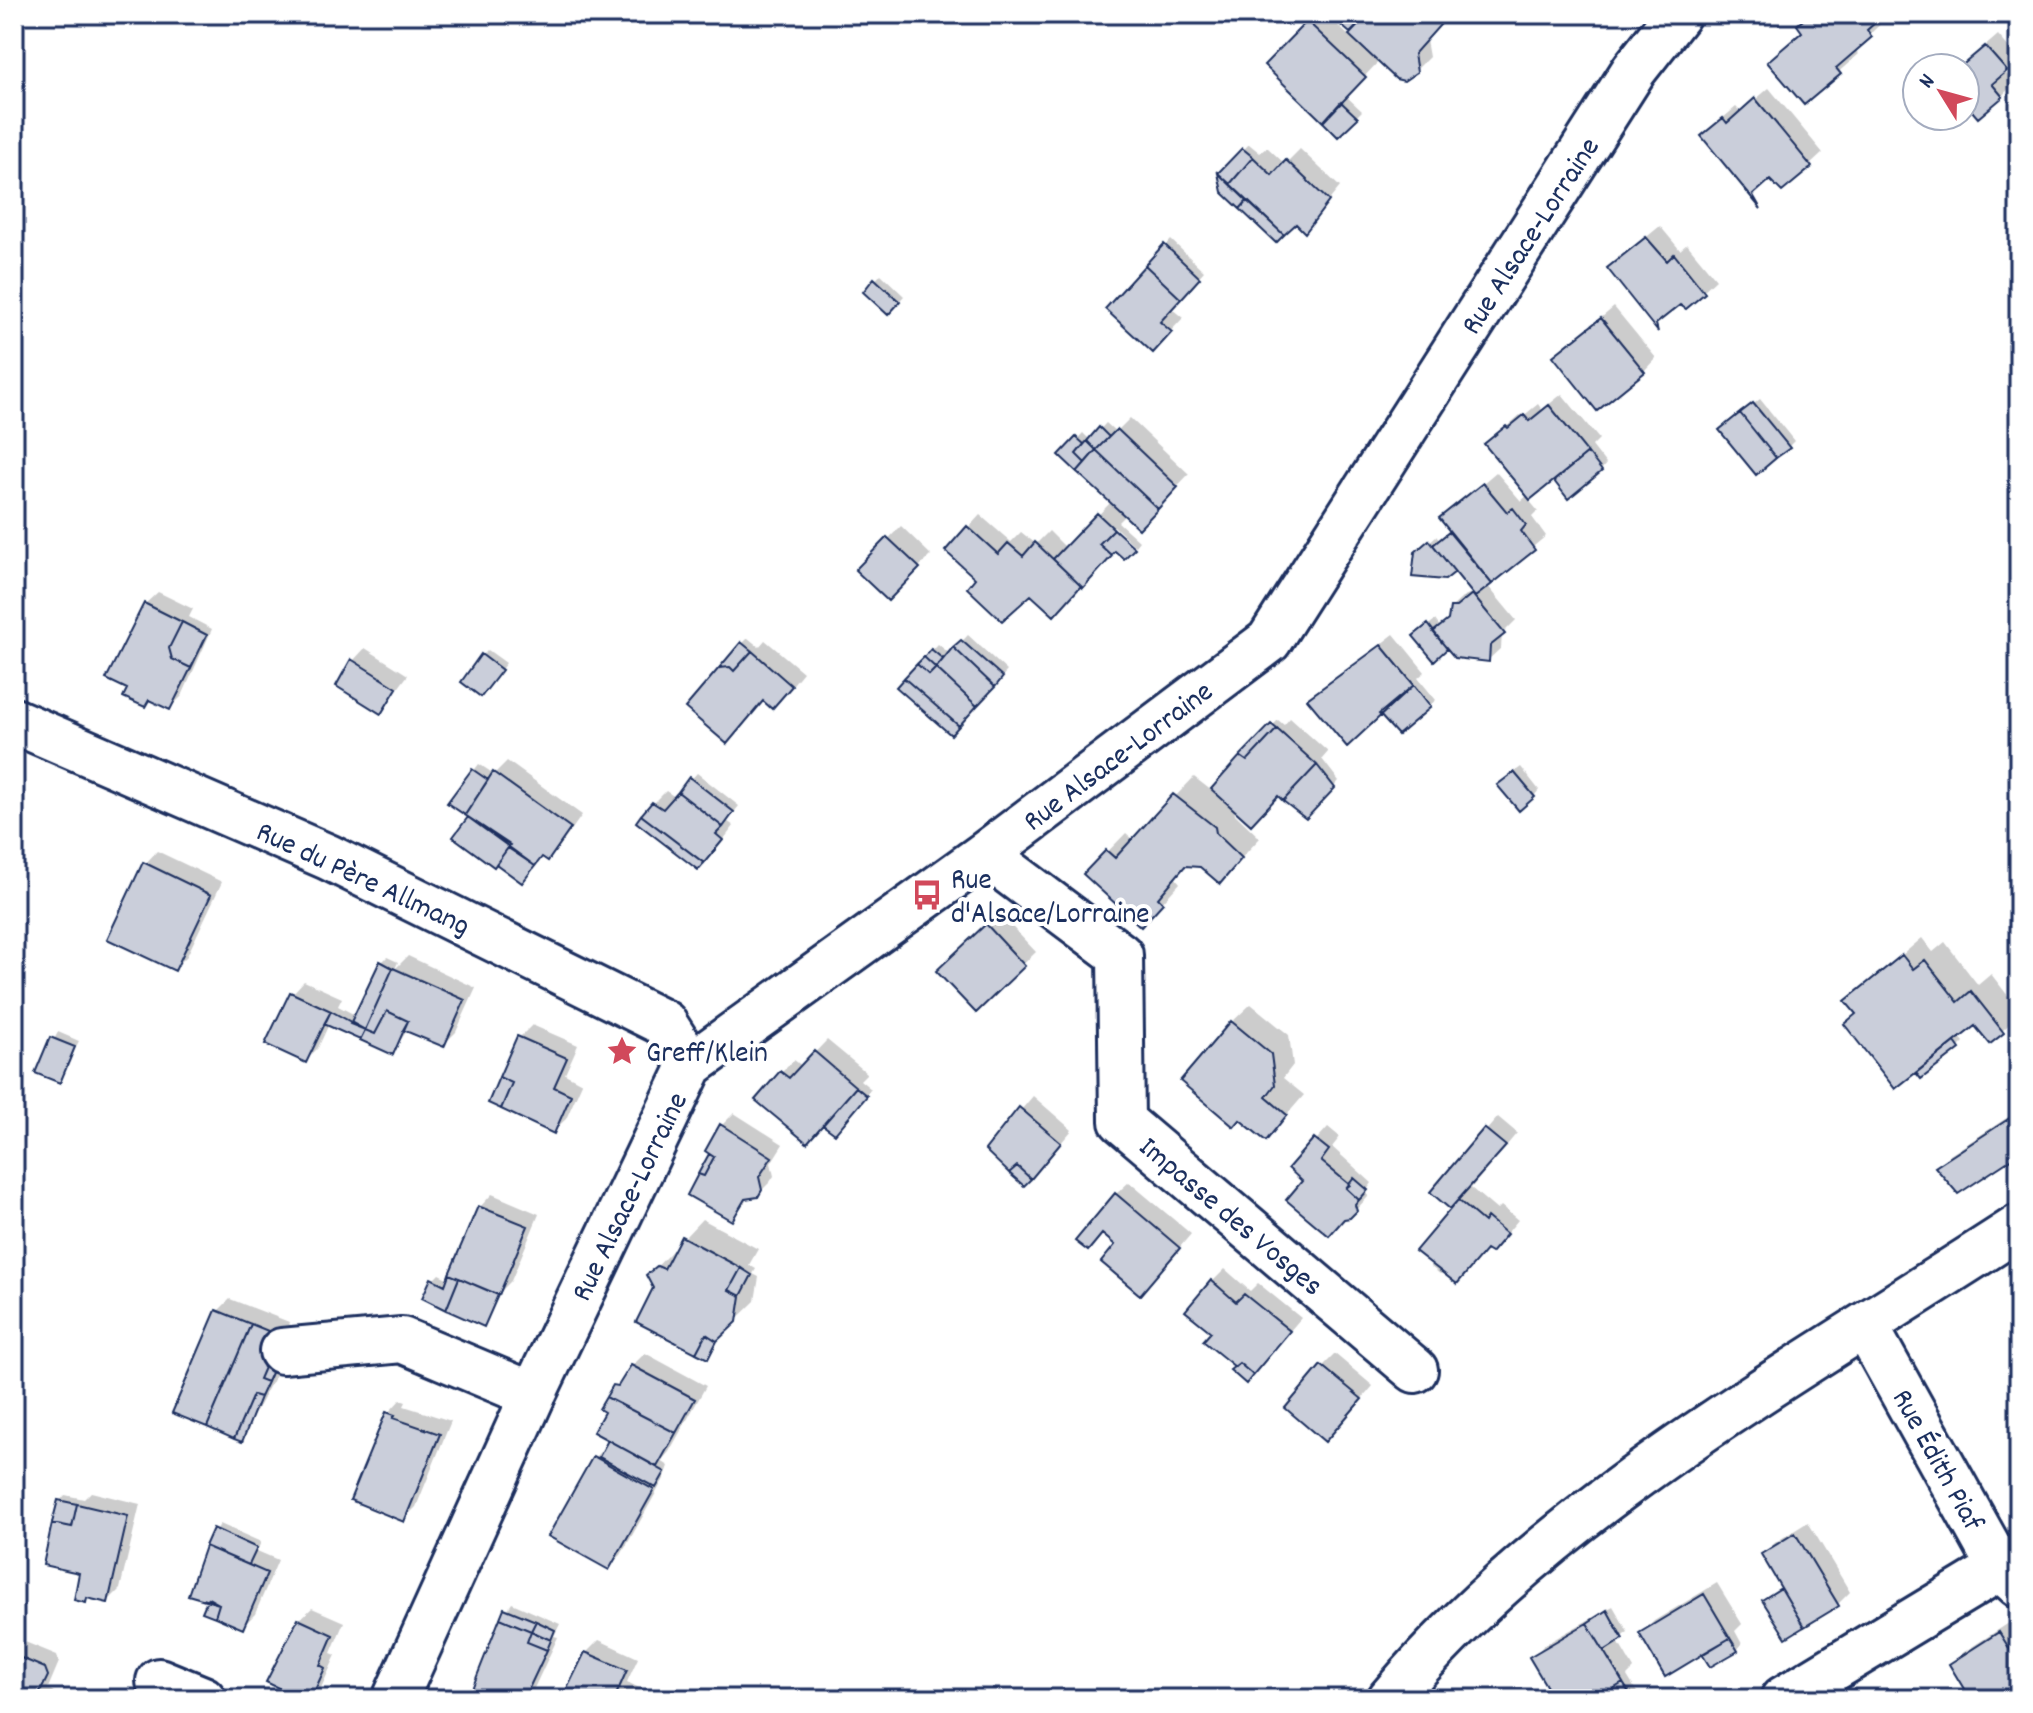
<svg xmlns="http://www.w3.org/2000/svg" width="2033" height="1713" viewBox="0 0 2033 1713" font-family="Dekko,sans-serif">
<rect width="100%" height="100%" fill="#fff"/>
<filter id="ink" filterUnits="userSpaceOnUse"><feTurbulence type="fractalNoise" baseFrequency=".0125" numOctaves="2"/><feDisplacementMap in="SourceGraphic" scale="16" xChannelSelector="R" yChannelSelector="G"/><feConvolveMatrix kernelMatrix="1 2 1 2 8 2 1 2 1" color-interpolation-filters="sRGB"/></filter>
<g filter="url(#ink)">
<path fill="#0003" d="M1317 14H1326L1350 37 1372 14H1449L1426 40 1429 57 1416 70 1379 61 1346 96 1362 111 1338 135 1267 65Z
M1811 14 1889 16 1854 49 1859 54 1804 102 1770 62 1804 30Z
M1998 35 2018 58 2004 71 2014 83 2002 96 1965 100V68H1960Z
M1769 88 1823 153 1810 165 1716 124 1736 107 1741 112Z
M1249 144 1260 153 1267 147 1285 164 1300 149 1340 187 1305 230 1296 221 1276 240 1224 191 1221 174Z
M1660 226 1680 250 1687 244 1716 279 1686 307 1609 268Z
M1171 240 1204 271 1171 308 1183 318 1153 350 1108 309Z
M881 274 904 296 888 313 865 292Z
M1614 307 1656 358 1644 371 1555 357Z
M1562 394 1599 439 1592 446 1606 464 1601 470 1560 473 1528 499 1538 511 1532 517 1546 536 1487 585 1516 620 1502 634 1501 648 1488 660 1447 646 1434 658 1421 631 1435 620 1440 627 1450 618 1451 608 1464 596 1474 592 1456 570 1417 553 1436 536 1440 541 1452 531 1442 518 1496 472 1521 501 1528 495 1487 444 1520 415 1522 417 1538 404 1542 410Z
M1760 399 1794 441 1788 447 1728 425Z
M1130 418 1189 474 1139 526 1126 514 1118 522 1139 541 1135 546 1114 526 1111 529 1116 549 1054 613 1031 592 978 578 968 528 980 515 1011 542 1021 532 1036 544 1049 531 1066 548 1112 501 1062 455 1083 433 1090 440 1106 423 1116 432Z
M901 526 931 555 888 598 858 570Z
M158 592 193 609 189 617 212 629 182 696 170 708 151 698 144 705 130 688 145 604Z
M1394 634 1425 672 1418 678 1436 700 1398 732 1381 713 1310 699Z
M968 635 1007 671 971 711 899 687 938 644 950 654Z
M748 638 759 647 765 640 803 672 785 694 742 644Z
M365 648 408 675 381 711 353 661Z
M488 650 506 663 486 689 483 655Z
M1290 718 1328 752 1322 759 1339 781 1306 817 1278 794 1233 806 1235 814 1260 838 1220 881 1201 865 1187 864 1175 877 1180 883 1160 905 1086 874 1126 833 1134 840 1194 777 1212 791 1278 720 1284 725Z
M507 761 582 815 560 846 548 859 543 855 527 875 497 862 471 817 450 802 479 764 494 774Z
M1521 767 1539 790 1534 796 1505 779Z
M697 773 739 806 727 821 734 826 717 848 654 803 666 791 675 797Z
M157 851 222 882 187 956 174 969 145 864Z
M999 913 1036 952 976 1010 939 971Z
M1922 938 1933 952 1945 942 1978 985 1991 974 2019 1010V1015L2002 1031 1976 1023 1959 1036 1964 1042 1959 1047 1926 1066 1858 1013 1848 1001Z
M408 956 476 988 456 1032 444 1044 408 1029 392 1053 329 1024 318 1048 306 1060 292 994 304 981 342 998 338 1006 357 1016 382 962 387 957 398 962 395 969Z
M1251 1004 1289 1035 1293 1065 1283 1078 1304 1095 1266 1139 1232 1022Z
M532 1025 578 1045 565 1074 582 1083 566 1119 553 1131 519 1038Z
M58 1032 79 1041 59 1080 38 1071Z
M827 1040 867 1073 860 1080 871 1089 834 1131 781 1073 794 1060 802 1066Z
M1033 1096 1072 1130 1043 1164 988 1149Z
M2019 1110V1151L1938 1167 1950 1155Z
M734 1113 783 1144 771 1163 774 1176 770 1182 757 1195 750 1196 732 1218 711 1155 722 1125Z
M1498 1117 1517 1133 1471 1188 1497 1210 1501 1206 1518 1220 1503 1238 1440 1274 1431 1267 1453 1209 1433 1192Z
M1328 1127 1340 1137 1332 1147 1372 1183 1367 1190 1368 1197 1349 1217 1291 1168Z
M1129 1182 1191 1234 1152 1280 1103 1233 1088 1249 1116 1194Z
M492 1194 539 1214 511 1281 502 1290 483 1325 433 1280 439 1274 449 1279 480 1207Z
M702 1219 758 1249 749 1265 756 1269 753 1274 759 1277 755 1301 722 1333 708 1357 648 1276Z
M1225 1269 1250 1291 1258 1283 1301 1318 1265 1360 1236 1367 1214 1332 1212 1282Z
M14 1279 19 1281 14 1292Z
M230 1299 289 1322 278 1370 241 1439 218 1311Z
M645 1353 706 1386 669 1452 661 1461 669 1466 665 1477 621 1555 608 1567 595 1457 608 1444 632 1366Z
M1335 1354 1373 1386 1338 1427 1323 1366Z
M400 1400 406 1402 404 1406 451 1421 416 1507 403 1520 353 1499 388 1413Z
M91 1492 140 1504 120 1589 108 1601 89 1597 85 1601 82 1571 60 1501 65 1495 84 1499Z
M1808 1522 1850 1592 1838 1604 1786 1635 1765 1600 1783 1587 1763 1554 1776 1542Z
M220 1524 261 1542 257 1551 278 1560 255 1614 242 1627 210 1599 207 1547Z
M1717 1583 1742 1624 1735 1631 1742 1644 1737 1650 1703 1652 1642 1633 1654 1621Z
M512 1603 560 1624 554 1636 558 1637 529 1699H470L502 1618Z
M1613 1606 1628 1632 1617 1640 1634 1669 1627 1676 1641 1699H1556L1532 1658 1544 1645Z
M312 1608 344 1622 331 1653 336 1655 321 1688 306 1699 299 1620Z
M2012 1621 2019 1632V1683L1993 1699H1973L1951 1664 1964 1652Z
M20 1640 57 1655 59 1662 48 1688 63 1699H14V1646Z
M599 1640 638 1658 627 1682 654 1695 652 1699H564L586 1653Z"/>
<path fill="#caceda" stroke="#1b2f5e" stroke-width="2" d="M1341 14H1369L1350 33 1335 20Z
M1369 14H1445L1448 16 1414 54 1417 72 1404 81 1396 79 1349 35Z
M1810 14H1885L1867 30 1872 37 1836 68 1841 74 1804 105 1767 62 1802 32 1797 25Z
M1307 21 1366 77 1323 122 1264 65Z
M1985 46 2007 71 1992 84 2003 97 1978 118 1965 103V68H1959Z
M1755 98 1812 167 1782 192 1770 180 1753 195 1761 209 1701 136 1723 118 1727 123Z
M1341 102 1358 118 1338 137 1323 122Z
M1242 148 1253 157 1230 184 1218 173Z
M1253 157 1272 175 1286 160 1329 201 1305 233 1296 224 1284 235 1230 184Z
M1218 173 1247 201 1240 209 1222 192Z
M1247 201 1284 235 1276 243 1240 209Z
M1646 237 1667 261 1674 254 1705 293 1686 309 1680 305 1656 324 1658 332 1607 268Z
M1164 244 1200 278 1181 299 1145 265Z
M1145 265 1181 299 1160 322 1172 332 1153 353 1105 309Z
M874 278 900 302 888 315 863 292Z
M1601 318 1645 372 1597 411 1553 356Z
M1753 403 1790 448 1776 458 1740 413Z
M1549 405 1588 453 1530 500 1484 444 1506 426 1508 428 1524 415 1529 421Z
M1740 413 1776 458 1756 475 1719 430Z
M1099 427 1109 437 1096 450 1087 441Z
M1117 429 1178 487 1158 509 1096 450Z
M1076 437 1084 444 1076 454 1085 463 1077 472 1059 455Z
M1087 441 1096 450 1085 463 1076 454Z
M1096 450 1158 509 1139 529 1077 472Z
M1588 453 1602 471 1568 499 1554 481Z
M1483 483 1507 512 1513 508 1526 525 1521 531 1535 550 1492 584 1439 518Z
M1097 513 1114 529 1099 544 1112 556 1083 588 1053 559Z
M967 526 998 554 1008 543 1023 556 1035 542 1081 586 1054 616 1031 595 1002 621 967 588 975 578 945 551Z
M1114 529 1135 548 1124 559 1115 551 1111 555 1099 544Z
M1449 532 1492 584 1475 597 1433 545Z
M887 537 920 568 888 601 855 570Z
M1429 540 1455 572 1445 580 1412 577 1415 552Z
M1472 594 1505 634 1490 646 1489 662 1455 658 1433 632 1448 620 1450 607H1456Z
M144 603 182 622 169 648 172 659 191 668 170 710 149 700 145 707 123 697 127 689 106 679Z
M182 622 207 635 191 668 172 659 169 648Z
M1428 624 1447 649 1434 661 1413 636Z
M961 640 1003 677 995 687 953 647Z
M741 642 752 651 734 671 730 667 719 668Z
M1381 645 1414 685 1347 747 1307 699Z
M953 647 995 687 977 706 936 668Z
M931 649 943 659 936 668 924 657Z
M752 651 792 686 772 709 763 701 727 744 685 708 719 668 730 667 734 671Z
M481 654 502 670 481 697 461 682Z
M924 657 936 668 929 675 917 664Z
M351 659 397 688 381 714 336 686Z
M917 664 929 675 936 668 977 706 959 726 904 678Z
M904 678 959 726 951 735 896 687Z
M1414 685 1431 707 1398 735 1379 714Z
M1271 724 1277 729 1247 761 1240 756Z
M1277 729 1317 765 1283 801 1278 796 1251 825 1211 789 1240 756 1247 761Z
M1317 765 1335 788 1306 819 1283 801Z
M472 769 488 780 465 815 447 803Z
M493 772 571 828 548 861 542 857 535 866 465 815Z
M1514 772 1535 797 1519 811 1497 785Z
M689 777 734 812 723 827 678 792Z
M678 792 723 827 716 834 723 840 704 863 641 815 652 802 663 809Z
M1173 794 1215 827 1216 833 1242 858 1220 884 1200 867 1185 866 1158 898 1163 903 1141 927 1083 874 1106 850 1115 858Z
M641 815 704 863 698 870 636 822Z
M468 817 510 845 494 867 453 837Z
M508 848 535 866 522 883 496 864Z
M143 862 211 895 175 971 107 939Z
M986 924 1025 966 976 1013 936 971Z
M1902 955 1913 969 1925 960 1958 1002 1971 991 2004 1033 1990 1044 1975 1026 1895 1089 1844 1024 1856 1014 1845 1001Z
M380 961 393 968 365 1030 350 1024Z
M393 968 465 1000 444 1047 403 1030 408 1021 387 1011 375 1034 365 1030Z
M290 992 331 1011 306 1063 265 1044Z
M331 1011 365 1030 360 1040 324 1024Z
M387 1011 408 1021 393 1055 360 1040 365 1030 375 1034Z
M1231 1021 1271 1054 1275 1085 1266 1097 1287 1115 1266 1141 1240 1120 1234 1127 1180 1081Z
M517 1036 567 1058 554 1087 571 1095 554 1134 501 1109 512 1083 499 1077Z
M50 1037 75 1047 60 1083 35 1073Z
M1955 1042 1960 1049 1921 1079 1916 1073Z
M814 1051 856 1087 807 1143 755 1100 780 1071 789 1078Z
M499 1077 512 1083 501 1109 488 1103Z
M856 1087 867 1096 835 1134 823 1125Z
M1019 1107 1061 1143 1031 1179 1017 1166 1009 1173 985 1150Z
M2019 1112V1154L1958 1194 1935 1167Z
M720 1124 772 1157 759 1177 762 1190 758 1197 745 1199 732 1221 687 1195 698 1174 704 1176 714 1157 705 1151Z
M1484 1128 1506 1146 1450 1209 1430 1192Z
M1314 1138 1329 1150 1321 1161 1350 1185 1346 1188 1359 1200 1355 1205 1357 1211 1350 1218 1344 1219 1329 1236 1286 1200 1302 1181 1288 1168Z
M709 1154 714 1157 704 1176 698 1174Z
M1017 1166 1031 1179 1024 1186 1009 1173Z
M1354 1178 1368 1190 1359 1200 1346 1188Z
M1115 1193 1180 1248 1140 1295 1101 1262 1115 1245 1102 1234 1088 1251 1075 1241Z
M1458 1200 1484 1222 1487 1217 1507 1234 1491 1253 1486 1250 1457 1284 1415 1251Z
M478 1206 528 1226 499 1295 449 1274Z
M681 1236 741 1268 729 1290 741 1296 737 1322 717 1341 706 1334 696 1353 636 1322 653 1288 646 1275 657 1266 664 1269Z
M741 1268 752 1275 741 1296 729 1290Z
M449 1274 459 1278 446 1310 422 1298 431 1278 445 1285Z
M459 1278 498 1295 484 1327 446 1310Z
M1211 1280 1236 1302 1244 1294 1290 1331 1253 1375 1239 1363 1235 1367 1203 1341 1211 1332 1185 1311Z
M216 1310 251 1324 207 1427 172 1413Z
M251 1324 278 1335 259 1379 267 1382 260 1397 253 1395 234 1439 207 1427Z
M706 1334 717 1341 708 1359 696 1353Z
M278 1335 286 1338 267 1382 259 1379Z
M1239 1363 1253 1375 1246 1384 1230 1370Z
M631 1365 695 1399 676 1433 606 1397 613 1385 618 1386Z
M1321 1365 1362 1399 1325 1442 1285 1408Z
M253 1395 260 1397 242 1442 234 1439Z
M606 1397 676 1433 657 1467 593 1432 604 1412 599 1409Z
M386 1412 395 1415 393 1418 440 1434 404 1522 350 1500Z
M608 1440 665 1472 656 1488 599 1457Z
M593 1456 654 1490 609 1570 548 1536Z
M58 1500 77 1504 72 1527 52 1523Z
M77 1504 128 1516 108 1603 87 1598 86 1603 74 1600 79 1573 43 1565 52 1523 72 1527Z
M213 1528 257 1548 249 1565 205 1546Z
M1795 1533 1839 1606 1804 1627 1761 1554Z
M205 1546 267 1573 243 1629 215 1617 219 1604 188 1595Z
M1781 1588 1804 1627 1786 1638 1762 1600Z
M1704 1594 1730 1638 1665 1677 1639 1633Z
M208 1598 219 1604 215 1617 202 1612Z
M504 1608 536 1621 531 1631 500 1618Z
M1607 1610 1623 1639 1604 1651 1587 1623Z
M500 1618 531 1631 527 1642 547 1650 524 1699H468Z
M298 1619 333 1635 320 1665 325 1668 311 1699H301L266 1682Z
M536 1621 555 1630 551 1640 531 1631Z
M1587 1623 1623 1683 1596 1699H1554L1529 1657Z
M531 1631 551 1640 547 1650 527 1642Z
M1999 1632 2019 1664V1685L1997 1699H1970L1949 1664Z
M1730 1638 1738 1651 1710 1667 1702 1654Z
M585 1652 627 1670 616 1695 625 1699H562Z
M14 1655 45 1668 48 1676 37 1699H14Z
M1623 1683 1633 1699H1596Z"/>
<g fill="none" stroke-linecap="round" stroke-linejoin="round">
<g stroke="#1b2f5e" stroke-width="50">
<path id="minor" d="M14 721 328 857 664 1023 691 1065
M985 854 1120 955 1122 1121 1415 1370
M1866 1327 2000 1568 2019 1585
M282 1351 402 1340 533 1395
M159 1681 203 1699
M395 1699 533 1395 691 1065 985 854 1269 641 1634 70 1678 14
M1783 1699 2000 1568"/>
</g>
<g stroke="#1b2f5e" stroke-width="50">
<path id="major" d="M1390 1699C1552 1504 1808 1365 2019 1227"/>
</g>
<use href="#minor" stroke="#fff" stroke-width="44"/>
<use href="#major" stroke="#fff" stroke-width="44"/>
</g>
</g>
<defs>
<g id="bus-bare" transform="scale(2.4)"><path d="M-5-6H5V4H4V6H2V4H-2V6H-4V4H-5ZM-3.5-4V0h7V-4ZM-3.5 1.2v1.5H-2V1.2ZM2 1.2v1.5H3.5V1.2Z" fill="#d1495b" stroke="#fff" stroke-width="2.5" paint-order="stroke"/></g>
<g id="sight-bare" transform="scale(2.4)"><path d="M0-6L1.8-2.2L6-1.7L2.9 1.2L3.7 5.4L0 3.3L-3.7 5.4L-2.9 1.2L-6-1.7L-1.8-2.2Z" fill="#d1495b" stroke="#fff" stroke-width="2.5" paint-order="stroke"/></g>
</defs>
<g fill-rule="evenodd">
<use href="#bus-bare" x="927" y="895"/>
<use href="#sight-bare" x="622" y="1051"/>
</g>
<g text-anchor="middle" stroke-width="8" stroke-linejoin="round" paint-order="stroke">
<g font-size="30" fill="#1b2f5e" stroke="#fff">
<text transform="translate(1529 235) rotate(-57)" y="10">Rue Alsace-Lorraine</text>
<text transform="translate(1117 755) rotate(-37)" y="10">Rue Alsace-Lorraine</text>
<text transform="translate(364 877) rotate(25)" y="10">Rue du Père Allmang</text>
<text transform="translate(628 1196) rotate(-64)" y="10">Rue Alsace-Lorraine</text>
<text transform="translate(1232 1215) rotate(40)" y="10">Impasse des Vosges</text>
<text transform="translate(1939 1459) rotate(61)" y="10">Rue Édith Piaf</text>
</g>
<g font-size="30" fill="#1b2f5e" stroke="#fff" text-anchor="start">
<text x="951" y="888">Rue<tspan x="951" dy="34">d'Alsace/Lorraine</tspan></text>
<text x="646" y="1061">Greff/Klein</text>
</g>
</g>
<rect width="2033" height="1713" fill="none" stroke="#fff" stroke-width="48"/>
<rect x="24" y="24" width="1985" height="1665" fill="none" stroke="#1b2f5e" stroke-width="3" filter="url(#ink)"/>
<g transform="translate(1941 92) rotate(307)"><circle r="38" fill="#ffffff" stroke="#a4acbf" stroke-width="2"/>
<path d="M0-6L14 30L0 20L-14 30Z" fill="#d1495b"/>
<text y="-12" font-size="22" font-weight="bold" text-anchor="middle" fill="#1b2f5e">N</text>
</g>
</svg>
